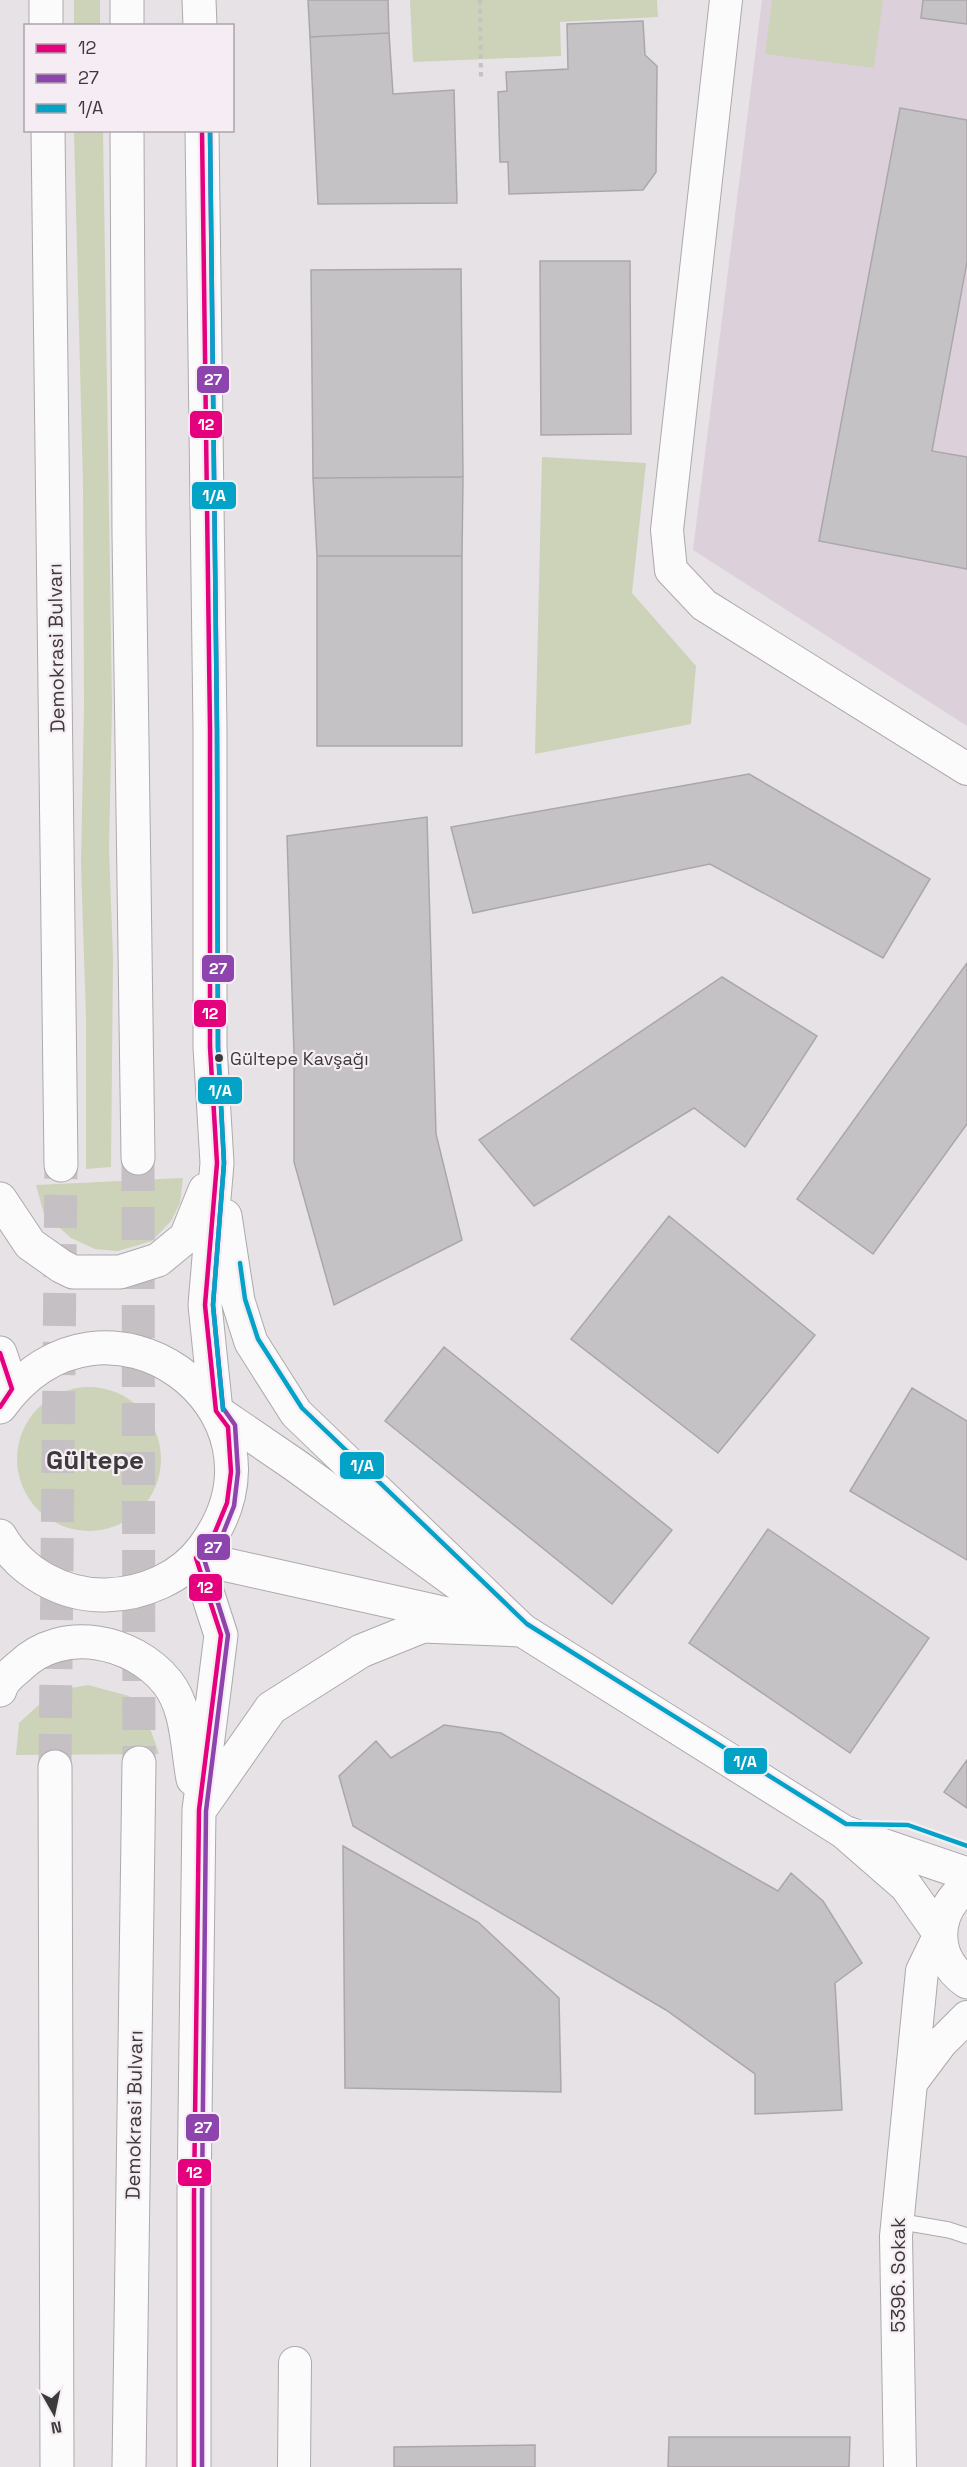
<svg xmlns="http://www.w3.org/2000/svg" width="967" height="2467" viewBox="0 0 967 2467" font-family="'Space Grotesk',sans-serif">
<rect width="100%" height="100%" fill="#e7e2e6"/>
<path fill="#dcd1da" d="M762 0H967V726L693 550Z"/>
<path fill="#ccd3b8" d="M74 0H100V25H74Z
M410 0H657L658 17 560 22 561 56 413 62Z
M772 0H883L874 68 765 54Z
M74 131H103L112 704 109 849 113 957 111 1167 86 1169V1018L81 865 84 705 83 484Z
M542 457 646 463 632 593 696 666 691 724 535 754Z
M183 1178 180 1203 171 1221 152 1241 118 1251 95 1249 71 1238 44 1214 36 1185Z
M17 1459a72 72 0 1 1 144 0a72 72 0 1 1-144 0Z
M88 1685 129 1696 149 1725 159 1754 16 1755 19 1723 54 1691Z"/>
<path fill="#c5c2c5" stroke="#aaa7aa" stroke-width="1.5" d="M308 0H388L389 33 310 37Z
M923 0H967V24L921 18Z
M643 21 645 55 657 66 656 172 643 190 509 194 508 162H500L498 92 507 91 506 72 568 69 567 24Z
M389 33 393 94 454 90 457 203 318 204 310 37Z
M900 108 967 120V262L932 451 967 457V569L819 541Z
M540 261H630L631 434 541 435Z
M461 269 463 477 313 478 311 270Z
M463 477 462 556H317L313 478Z
M317 556H462V746H317Z
M749 774 930 879 883 958 710 864 473 913 451 827Z
M427 817 436 1134 462 1240 334 1305 294 1162V1053L287 836Z
M967 963V1124L873 1254 797 1199Z
M722 977 817 1036 745 1147 694 1108 534 1206 479 1140Z
M669 1216 815 1335 718 1453 571 1339Z
M444 1347 672 1530 612 1604 385 1421Z
M912 1388 967 1421V1560L850 1491Z
M768 1529 929 1638 850 1753 689 1643Z
M444 1725 501 1733 778 1891 791 1873 823 1901 862 1963 835 1983 842 2110 755 2114V2074L666 2010 353 1826 339 1776 376 1741 391 1758Z
M967 1760V1808L944 1792Z
M343 1846 478 1922 559 1998 561 2092 345 2088Z
M669 2437H850L849 2467H668Z
M535 2445V2467H394V2447Z"/>
<g fill="none" stroke-linecap="round" stroke-linejoin="round">
<path stroke="#c5c0c4" stroke-width="33" stroke-dasharray="33 16" stroke-linecap="butt" d="M138 1158 139 1763
M55 1767 61 1165"/>
<g stroke="#ada9ac" stroke-width="17">
<path id="lane" d="M897 2221 949 2230 967 2236"/>
</g>
<g stroke="#ada9ac" stroke-width="34">
<path id="street" d="M726 0 667 530 671 570 704 605 967 769
M940 1934 922 1971 911 2083 941 2043 967 2017
M294 2467 295 2363
M900 2467 896 2236 911 2083"/>
</g>
<g stroke="#ada9ac" stroke-width="35">
<path id="secondary" d="M216 1411 295 1465 522 1630 844 1832
M196 1558 470 1619
M967 1886C933 1912 931 1957 967 1982
M940 1934 906 1886 844 1832 967 1874"/>
</g>
<g stroke="#ada9ac" stroke-width="35">
<path id="highway" d="M46 0V26
M127 0V26
M199 0 200 26
M48 130 61 1165
M127 130 129 534 138 1158
M202 130 210 729V1047L217 1163 205 1305 216 1411
M0 1199 30 1244 61 1266 73 1272H120L158 1260 186 1237 205 1190
M225 1216 238 1301 251 1342 296 1413 522 1630
M0 1353 12 1389
M0 1407C103 1263 305 1410 204 1547 182 1578 143 1594 106 1595 64 1596 21 1573 0 1536
M0 1690C2 1680 12 1673 20 1666 62 1625 133 1640 167 1682 188 1708 187 1748 193 1779
M55 1767 57 2467
M201 1808 271 1708 361 1651 423 1626 522 1630
M129 2467 139 1763
M194 2467V2196L199 1810 221 1635 196 1558"/>
</g>
<path stroke="#c4c3c4" stroke-width="4" stroke-dasharray="4.5 4.5" stroke-linecap="butt" d="M480 0 481 78"/>
<use href="#lane" stroke="#fbfbfb" stroke-width="15"/>
<use href="#street" stroke="#fbfbfb" stroke-width="32"/>
<use href="#secondary" stroke="#fbfbfb" stroke-width="33"/>
<use href="#highway" stroke="#fbfbfb" stroke-width="33"/>
<g stroke="#f6edf4" stroke-width="9">
<path id="bus-1" d="M0 1353 12 1389 0 1407
M194 2467V2196L199 1810 221 1635 196 1558 215 1532 227 1503 231 1472 228 1427 216 1411 205 1305 217 1163 210 1047V729L202 130"/>
</g>
<g stroke="#f6edf4" stroke-width="9">
<path id="bus-2" d="M202 2467V2196L206 1811 228 1635 204 1559 222 1536 234 1506 238 1472 235 1425 223 1408 213 1305 224 1163 218 1047 217 729 210 130"/>
</g>
<g stroke="#f6edf4" stroke-width="9">
<path id="bus-3" d="M210 130 217 729 218 1047 224 1163 213 1305 223 1410
M240 1263 245 1299 258 1339 302 1408 527 1624 846 1824 908 1825 967 1846"/>
</g>
<use href="#bus-1" stroke="#e5007d" stroke-width="4.5"/>
<use href="#bus-2" stroke="#8e44ad" stroke-width="4.5"/>
<use href="#bus-3" stroke="#03a3c7" stroke-width="4.5"/>
</g>
<circle fill="#3d3a3c" stroke="#f6edf4" stroke-width="2" cx="219" cy="1058" r="5"/>
<g text-anchor="middle" stroke-width="4.5" stroke-linejoin="round" paint-order="stroke">
<g font-size="18" fill="#3d3a3c" stroke="#f6edf4" text-anchor="start">
<text x="230" y="1065">Gültepe Kavşağı</text>
</g>
<g font-size="20" fill="#3d3a3c" stroke="#f6edf4">
<text transform="translate(56 648) rotate(-91)" y="7">Demokrasi Bulvarı</text>
<text transform="translate(134 2115) rotate(-89)" y="7">Demokrasi Bulvarı</text>
<text transform="translate(898 2275) rotate(-90)" y="7">5396. Sokak</text>
</g>
<g font-size="26" font-weight="bold" fill="#3d3a3c" stroke="#f6edf4">
<text x="95" y="1469">Gültepe</text>
</g>
</g>
<g stroke="#f6edf4" stroke-width="2">
<rect x="196" y="365" width="34" height="29" rx="6" fill="#8e44ad"/>
<rect x="189" y="410" width="34" height="29" rx="6" fill="#e5007d"/>
<rect x="191" y="481" width="46" height="29" rx="6" fill="#03a3c7"/>
<rect x="201" y="954" width="34" height="29" rx="6" fill="#8e44ad"/>
<rect x="193" y="999" width="34" height="29" rx="6" fill="#e5007d"/>
<rect x="197" y="1076" width="46" height="29" rx="6" fill="#03a3c7"/>
<rect x="339" y="1451" width="46" height="29" rx="6" fill="#03a3c7"/>
<rect x="196" y="1533" width="35" height="28" rx="6" fill="#8e44ad"/>
<rect x="188" y="1573" width="35" height="29" rx="6" fill="#e5007d"/>
<rect x="723" y="1747" width="45" height="28" rx="6" fill="#03a3c7"/>
<rect x="185" y="2113" width="35" height="29" rx="6" fill="#8e44ad"/>
<rect x="177" y="2158" width="35" height="29" rx="6" fill="#e5007d"/>
</g>
<g font-size="16" text-anchor="middle" font-weight="bold" fill="#fff">
<text x="213" y="385">27</text>
<text x="206" y="430">12</text>
<text x="214" y="501">1/A</text>
<text x="218" y="974">27</text>
<text x="210" y="1019">12</text>
<text x="220" y="1096">1/A</text>
<text x="362" y="1471">1/A</text>
<text x="213" y="1553">27</text>
<text x="205" y="1593">12</text>
<text x="745" y="1767">1/A</text>
<text x="203" y="2133">27</text>
<text x="194" y="2178">12</text>
</g>
<rect x="24" y="24" width="210" height="108" fill="#f6edf4" stroke="#aca5aa" stroke-width="1.5"/>
<rect x="36" y="44" width="30" height="9" fill="#e5007d" stroke="#aca5aa" stroke-width="1.5"/>
<text x="78" y="54" font-size="18" fill="#3d3a3c">12</text>
<rect x="36" y="74" width="30" height="9" fill="#8e44ad" stroke="#aca5aa" stroke-width="1.5"/>
<text x="78" y="84" font-size="18" fill="#3d3a3c">27</text>
<rect x="36" y="104" width="30" height="9" fill="#03a3c7" stroke="#aca5aa" stroke-width="1.5"/>
<text x="78" y="114" font-size="18" fill="#3d3a3c">1/A</text>
<g transform="translate(54 2413) rotate(171)" stroke="#f6edf4" stroke-width="4.5" paint-order="stroke">
<path d="M0-4.5L10 22L0 15L-10 22Z" fill="#3d3a3c"/>
<text y="-9" font-size="16" font-weight="bold" text-anchor="middle" fill="#3d3a3c">N</text>
</g>
</svg>
